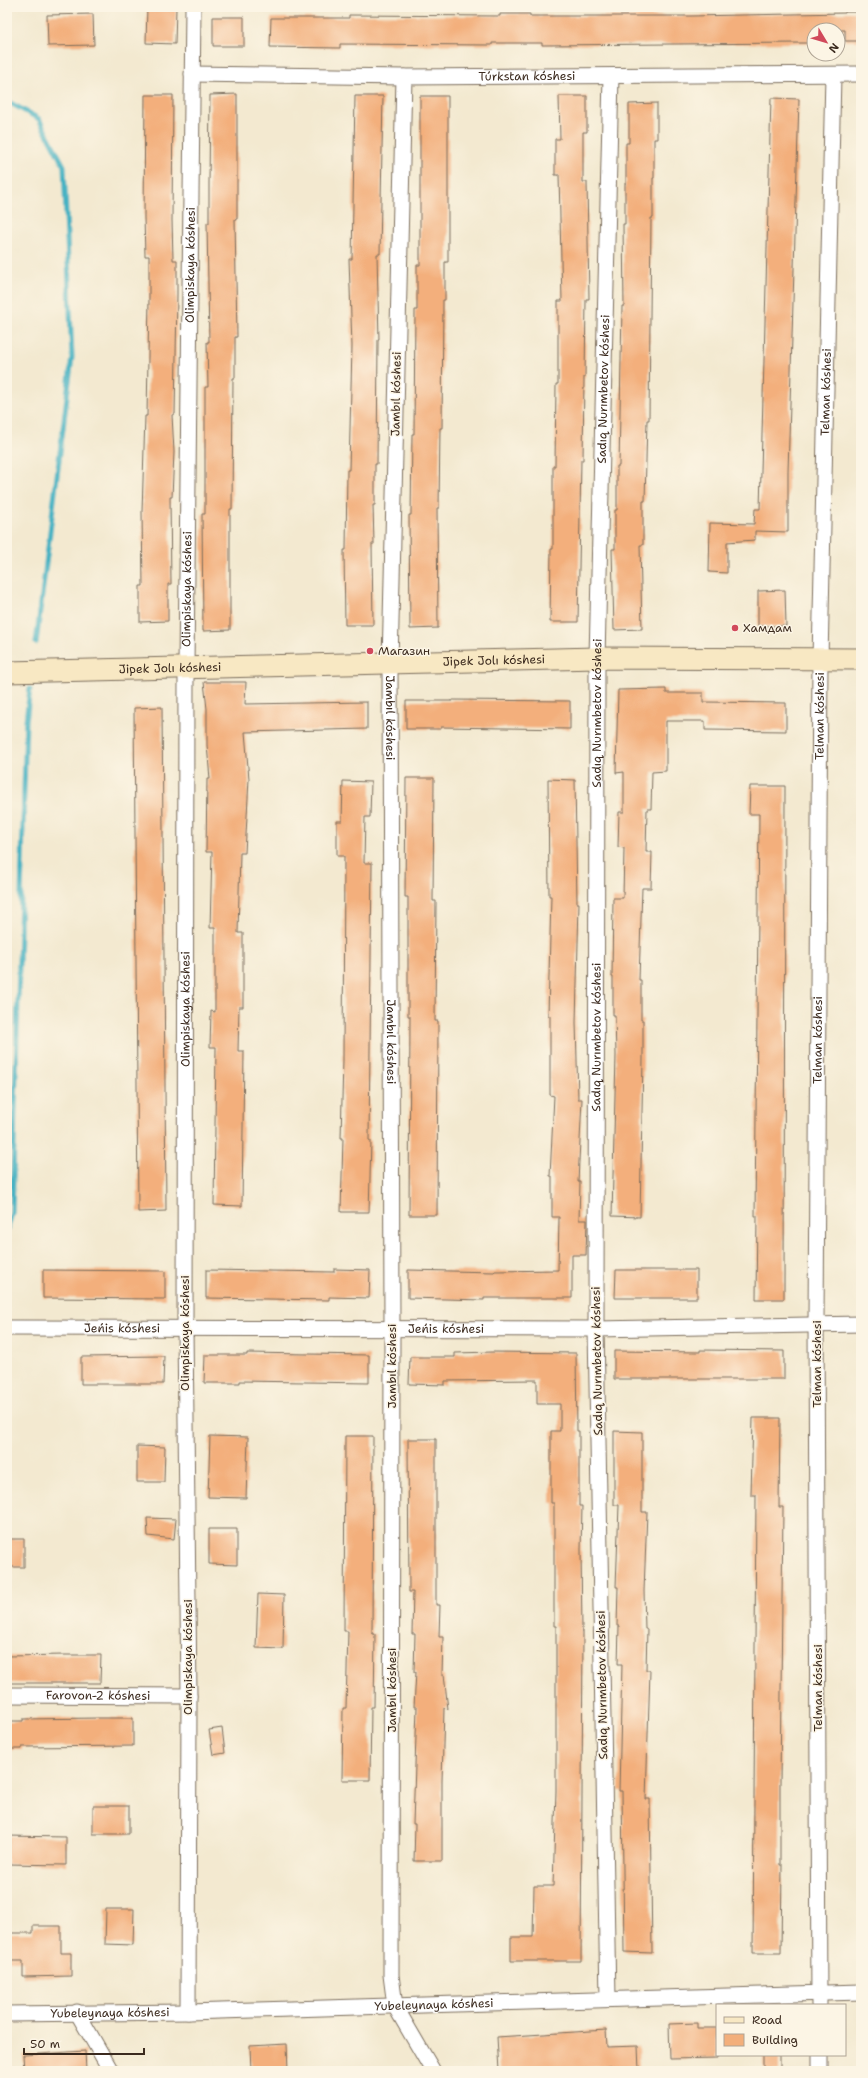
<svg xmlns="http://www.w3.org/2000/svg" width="868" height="2078" viewBox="0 0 868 2078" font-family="'Shantell Sans',sans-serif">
<rect width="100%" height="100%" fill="#fcf5e5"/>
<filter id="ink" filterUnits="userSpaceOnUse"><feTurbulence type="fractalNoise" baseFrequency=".025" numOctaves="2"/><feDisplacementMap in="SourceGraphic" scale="8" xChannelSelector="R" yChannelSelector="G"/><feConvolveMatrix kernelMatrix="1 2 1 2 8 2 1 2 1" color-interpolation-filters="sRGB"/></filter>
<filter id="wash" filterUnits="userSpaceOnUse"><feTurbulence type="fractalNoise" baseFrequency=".012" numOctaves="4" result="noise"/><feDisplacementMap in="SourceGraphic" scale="16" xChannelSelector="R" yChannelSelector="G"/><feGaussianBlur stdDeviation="0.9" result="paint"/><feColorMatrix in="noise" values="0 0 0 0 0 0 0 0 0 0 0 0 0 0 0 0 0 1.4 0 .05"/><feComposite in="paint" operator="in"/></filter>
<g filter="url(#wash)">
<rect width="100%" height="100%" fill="#f3e9d0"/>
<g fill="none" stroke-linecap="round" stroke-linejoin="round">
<path stroke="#46b2c3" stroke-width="5" d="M7 101 39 119 64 166 72 357 36 643
M7 1231 12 1213 26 721 30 689"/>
</g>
<g id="blocks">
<path fill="#f3af7b" d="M147 7 176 8 175 44 146 43Z
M845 12H861V41H845V30H814V43H801L542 45V43H492V45L340 44V48L270 47 271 18H349V15L500 16V14H530V16H691L845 13Z
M93 14 94 45 48 46 47 15Z
M213 17H244V46H213Z
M237 94V219H235L237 337H235V378H233L232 509H230V630L203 631 202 514H205V387H208L207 342H209L207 223H209V183L210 95Z
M145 95H173L172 220 173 260H177V295L175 414 172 415 174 452 172 497H170L171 584H168V621L140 622V586H143L142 512 145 416H147L149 298V256H145L144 217Z
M355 96H383L380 254H377L379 340H378L377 464H375V505H373L374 544H372L373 625H345L344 550H346L347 470H349L352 346 349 259H352Z
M420 96H448V262H445V300H443L442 428H440L439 508H437L438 628 410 629 409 515H411L412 434H414L415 310H417V265H420Z
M559 96H587V132H583V182H587L589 299H586L585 377H584L583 460H581L578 622H550L551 549H553V466H555L556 384H558V301H562L559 175H555V139H560Z
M771 98 799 99 788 472V532L755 531V540L727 542V573L709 572 710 523 754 524 755 509H760Z
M657 103V139H654V178H653V218H651L649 420H647L645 501H643V545H640L642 629 614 630 612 549H615V510H617V466H619L622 306H624L623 224H625V183H626V143H629V104Z
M785 590 786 626H758V591Z
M204 682H246L245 704 367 702V729L245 732 249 779 245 853H240L238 933H243V1007H239L238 1051H244L242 1206 214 1205 216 1047H210L211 1011 215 1012V928H210L212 852H206L207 779H210L207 745V709Z
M666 689V693H703V702L786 703V731L705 730V721H666V771L652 772 651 809H647L646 852H652L651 888H642L639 980H641V1020H643V1059L640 1217 612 1216 616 1055 615 1015H613V977H612L613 898H623L624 848 618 847 619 812H624V772L616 773 618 690Z
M452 700 570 701V729L441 727V729H406V701H452Z
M162 707 166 1211 138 1212 134 708Z
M406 778H434L433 901H436L435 1021H438L437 1215H409L410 1016H408V897H405Z
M548 779 575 780 577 903H579L576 1022 578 1099H582L578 1182H580L579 1220H587L586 1255H572V1298H484V1300L408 1298V1270L494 1272 495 1271 558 1270 559 1217H552V1176H550L554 1096 550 1095V1016H548L551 896H549Z
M343 781 371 782 370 817H365L364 863H372L369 1140 371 1141 369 1212H341L343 1138H341L343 1060 344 856H337V821H342Z
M750 786H785L784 1299H756L757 1216H755L759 814H749Z
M334 1269 370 1270 369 1298 329 1297V1300L206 1298V1270L334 1272Z
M43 1270 165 1271V1299L43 1298Z
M616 1270H697V1298H615Z
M700 1350 784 1351V1379H614V1351L700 1352Z
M493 1352 576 1353 577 1431H579V1506H582L581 1550 582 1631H583L581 1961H511V1937H533L534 1886H553L556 1791V1626H554V1503H551V1431H560V1404H537V1380L445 1381V1385L409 1384 410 1357H455V1353Z
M247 1353 369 1355V1383L240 1381V1383H204L205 1355H247Z
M164 1356 163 1384H81V1357Z
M753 1418H780L779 1507H783L780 1784V1865H782L781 1953H753L756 1495H751Z
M614 1431 642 1432V1512H647L644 1591 645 1629H647L646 1670H650L646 1799H650L652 1953 624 1952 622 1791H619L622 1664H618L619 1626H617L618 1587H616L619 1505H614Z
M210 1436 248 1437 246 1498 208 1497Z
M345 1436H373L372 1634H375L374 1707H371L370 1780H342L343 1708H346L348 1631H344Z
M408 1439H436V1605H440L439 1637H443L442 1675H444L448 1709 444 1708 442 1781V1861H414L415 1824H413L417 1707H414L416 1672H414L415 1634H412L413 1592H409Z
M137 1446 165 1447 164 1482H137Z
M147 1518 176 1519 174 1539 148 1536Z
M209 1529H237V1565L209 1564Z
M7 1539H24V1567H7Z
M258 1594 284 1595 283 1649 256 1648Z
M65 1655H101L100 1683H7V1656Z
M98 1718H133V1746L22 1747V1749H7V1721H23V1719Z
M222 1728 225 1753 213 1755 209 1730Z
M93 1806H129V1834H93Z
M7 1836 66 1837V1865L7 1864Z
M106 1909H134L133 1945 105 1944Z
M33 1926H61V1953H71V1976L23 1977V1961H7V1933H33Z
M697 2023V2028H717V2058L670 2059 669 2024Z
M606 2030 607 2047 638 2046 639 2071H611V2066L546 2071H499L497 2037Z
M287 2044 288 2071H251L250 2046Z
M85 2051 86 2071H24L23 2055Z
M763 2055H780V2071H763Z"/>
</g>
</g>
<g filter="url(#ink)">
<use href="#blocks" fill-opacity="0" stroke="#7b6d5c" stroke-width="1"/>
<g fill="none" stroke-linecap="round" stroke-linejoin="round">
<g stroke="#7b6d5c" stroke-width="17">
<g id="street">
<path id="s1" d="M192 74 404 77 861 74"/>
<path id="s2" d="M404 77 390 663 392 1329 391 1975 395 2006 433 2071"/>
<path id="s3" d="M7 1328 596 1329 861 1324"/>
<path id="s4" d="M7 1695 189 1696"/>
<path id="s5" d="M608 1999 596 1329 597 658 611 76"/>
<path id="s6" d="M819 2005 816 1324 820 659 833 75"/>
<path d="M77 2012 111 2071"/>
<path id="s7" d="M188 2012 189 1696 185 1329 186 667 193 7"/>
<path id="s8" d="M7 2014 188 2012 861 1992"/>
<path d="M820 2055V2071"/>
</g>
</g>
<g stroke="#7b6d5c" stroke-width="23">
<g id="secondary">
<path id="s9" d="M7 672 597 658 861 659"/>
</g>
</g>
<use href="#street" stroke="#fff" stroke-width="15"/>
<use href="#secondary" stroke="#f8e8c3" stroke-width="21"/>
</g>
</g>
<g fill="#d1495b" stroke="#fcf5e5" stroke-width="1.5">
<circle cx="735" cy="628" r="4"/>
<circle cx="370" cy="651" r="4"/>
</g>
<g text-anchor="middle" stroke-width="3" stroke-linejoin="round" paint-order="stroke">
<g font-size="12" fill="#3b2a1e" stroke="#fcf5e5">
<text dy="4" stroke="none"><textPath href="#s1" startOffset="335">Túrkstan kóshesi</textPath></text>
<text dy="4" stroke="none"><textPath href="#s7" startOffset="1747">Olimpiskaya kóshesi</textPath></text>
<text dy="4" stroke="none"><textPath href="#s5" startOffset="1610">Sadıq Nurımbetov kóshesi</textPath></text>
<text dy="4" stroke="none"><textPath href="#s6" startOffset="1613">Telman kóshesi</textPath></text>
<text transform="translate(396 394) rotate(-89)" y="4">Jambıl kóshesi</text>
<text dy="4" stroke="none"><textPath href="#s7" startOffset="1423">Olimpiskaya kóshesi</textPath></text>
<text dy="4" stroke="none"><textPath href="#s9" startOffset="487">Jipek Jolı kóshesi</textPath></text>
<text dy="4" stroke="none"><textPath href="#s9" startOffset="163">Jipek Jolı kóshesi</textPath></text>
<text dy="4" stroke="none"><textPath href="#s5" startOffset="1286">Sadıq Nurımbetov kóshesi</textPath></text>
<text dy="4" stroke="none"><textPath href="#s6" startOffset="1289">Telman kóshesi</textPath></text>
<text dy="4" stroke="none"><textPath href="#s2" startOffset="641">Jambıl kóshesi</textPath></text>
<text dy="4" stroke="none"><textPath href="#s7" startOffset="1003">Olimpiskaya kóshesi</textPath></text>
<text dy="4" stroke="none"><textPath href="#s5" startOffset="962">Sadıq Nurımbetov kóshesi</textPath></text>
<text dy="4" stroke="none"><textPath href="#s6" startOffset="965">Telman kóshesi</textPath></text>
<text dy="4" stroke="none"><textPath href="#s2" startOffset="965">Jambıl kóshesi</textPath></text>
<text dy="4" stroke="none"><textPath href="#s3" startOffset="115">Jeńis kóshesi</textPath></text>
<text dy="4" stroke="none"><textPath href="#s3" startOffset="439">Jeńis kóshesi</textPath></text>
<text transform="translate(185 1333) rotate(-90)" y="4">Olimpiskaya kóshesi</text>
<text transform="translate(597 1361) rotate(-91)" y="4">Sadıq Nurımbetov kóshesi</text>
<text transform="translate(817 1364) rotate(-90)" y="4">Telman kóshesi</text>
<text transform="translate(392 1366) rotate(-90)" y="4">Jambıl kóshesi</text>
<text transform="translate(188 1657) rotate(-90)" y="4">Olimpiskaya kóshesi</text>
<text transform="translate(602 1685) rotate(-91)" y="4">Sadıq Nurımbetov kóshesi</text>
<text transform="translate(818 1688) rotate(-90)" y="4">Telman kóshesi</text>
<text transform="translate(392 1690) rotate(-90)" y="4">Jambıl kóshesi</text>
<text dy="4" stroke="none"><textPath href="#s4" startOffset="91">Farovon-2 kóshesi</textPath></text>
<text dy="4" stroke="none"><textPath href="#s8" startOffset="427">Yubeleynaya kóshesi</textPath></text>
<text dy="4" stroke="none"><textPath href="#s8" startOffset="103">Yubeleynaya kóshesi</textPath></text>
</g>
<g font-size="12" fill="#3b2a1e" stroke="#fcf5e5" text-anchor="start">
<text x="743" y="632">Хамдам</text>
<text x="378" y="655">Магазин</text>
</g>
</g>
<rect width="868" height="2078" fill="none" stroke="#fcf5e5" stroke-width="24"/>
<rect x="716" y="2004" width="130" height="52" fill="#fcf5e5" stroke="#afa495"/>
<rect x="724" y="2017" width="20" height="6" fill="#f8e8c3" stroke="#afa495"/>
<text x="752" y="2024" font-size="12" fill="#3b2a1e">Road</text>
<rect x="724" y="2034" width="20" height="12" fill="#f3af7b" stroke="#afa495"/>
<text x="752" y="2044" font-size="12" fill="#3b2a1e">Building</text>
<g transform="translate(826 42) rotate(128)"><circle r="19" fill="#fcf5e5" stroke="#afa495"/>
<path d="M0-3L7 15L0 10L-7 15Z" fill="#d1495b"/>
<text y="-6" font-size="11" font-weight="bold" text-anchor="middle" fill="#3b2a1e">N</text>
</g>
<path d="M24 2048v6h120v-6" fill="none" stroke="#3b2a1e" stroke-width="2"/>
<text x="30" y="2048" font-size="12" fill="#3b2a1e" stroke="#fcf5e5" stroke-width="3" paint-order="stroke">50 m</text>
</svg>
